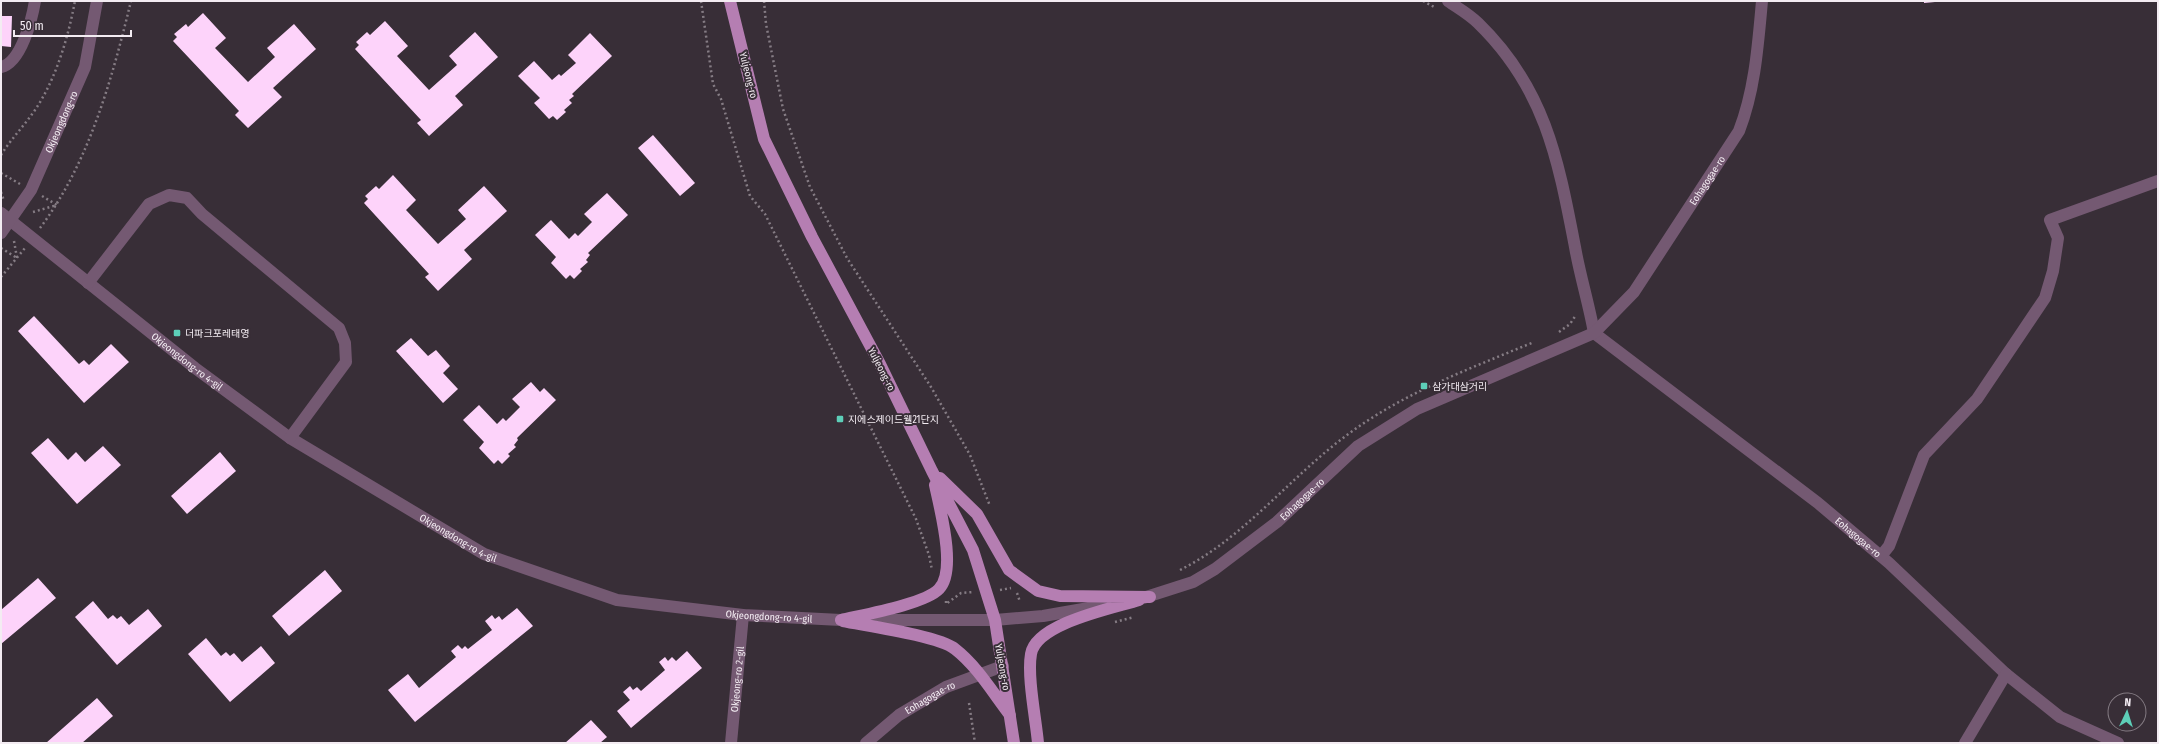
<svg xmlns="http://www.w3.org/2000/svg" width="2159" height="744" viewBox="0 0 2159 744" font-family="'Fira Sans Condensed','Noto Sans KR',sans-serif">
<rect width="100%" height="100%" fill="#382e37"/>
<path fill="#fdd3fa" d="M1924 1H1935V2L1924 3Z
M203 13 226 38 215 48 248 82 275 57 267 48 294 24 316 49 273 88 282 97 248 128 235 115 239 111 173 41 177 37 174 34 186 24 188 27Z
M1 16H12L11 47 1 46Z
M385 21 408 46 397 56 429 90 457 65 449 56 475 32 498 57 455 96 463 105 429 136 417 123 421 120 355 49 359 45 356 42 367 32 370 35Z
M590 33 612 56 572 94 574 96 569 100 572 103 564 110 566 112 557 120 553 116 549 119 534 103 540 98 518 76 534 61 552 80 559 74 561 76 576 63 568 55Z
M653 135 695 183 680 196 638 148Z
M393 175 416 200 406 210 438 244 466 219 458 210 484 186 507 211 464 250 472 259 438 291 425 277 429 274 364 203 368 199 365 196 376 186 379 189Z
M607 193 628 215 588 253 590 255 586 260 588 262 580 269 582 271 574 279 570 275 566 279 551 263 556 257 535 235 551 220 569 239 575 233 578 236 592 222 584 214Z
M34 316 79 364 84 360 89 365 111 344 129 362 84 403 18 331Z
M411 338 428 356 436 350 450 366 443 373 458 389 443 403 396 351Z
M531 382 540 392 544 388 556 400 517 438 518 440 514 445 516 447 508 454 510 456 502 464 498 460 494 464 479 448 484 442 463 420 479 405 497 424 503 418 506 421 520 407 512 399Z
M48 438 68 460 76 452 85 462 103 446 121 465 77 504 31 453Z
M220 452 236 471 187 514 171 496Z
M325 570 342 591 289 636 272 616Z
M38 578 56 598 1 644V610Z
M93 601 108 619 113 615 117 619 121 616 129 625 148 609 162 626 117 665 75 617Z
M517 608 533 626 415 722 388 690 408 674 419 688 456 657 451 651 458 645 462 649 465 646 468 649 492 630 485 621 492 615 495 619 499 616 502 620Z
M206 638 221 656 226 652 230 656 234 653 242 662 261 646 275 663 230 702 188 654Z
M687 651 702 668 631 728 617 711 630 700 623 692 630 686 633 690 637 687 641 691 665 670 659 662 665 657 668 661 672 657 676 661Z
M97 698 113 716 82 743H46Z
M591 720 607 737 600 743H565Z"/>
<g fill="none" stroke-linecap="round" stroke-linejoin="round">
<path stroke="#857c84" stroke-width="2.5" stroke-dasharray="2 3" stroke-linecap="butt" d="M701 1 713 84 721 99 750 196 765 214 916 519 929 555 932 570
M764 1 766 24 783 109 810 187 847 258 931 387 970 455 990 506
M1423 1 1436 8
M1 155C11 139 24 126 35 110 56 79 68 38 75 1
M1 173 20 184
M1 192 4 201
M42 196 57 205
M33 212 57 205
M40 228C89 163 112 79 131 1
M14 241 17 258
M1 248 17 258
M1 277 25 248
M1559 332 1570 324 1576 315
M1180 570C1244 538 1290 477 1347 435 1403 393 1469 369 1534 342
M1000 590 1011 588
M1017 593 1020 602
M946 601V604L961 593 973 592
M1115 622 1134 617
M969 703 975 743"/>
<g stroke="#745972" stroke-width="12">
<path d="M1448 1C1458 8 1469 14 1478 23 1545 88 1558 159 1575 247 1580 276 1589 304 1594 333"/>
<path d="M1 67C21 63 32 19 35 1"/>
<path id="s1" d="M1 213 195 368 290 438 484 554 617 600 743 615 841 620H995L1043 616 1106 605"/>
<path id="s2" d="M1 233 31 190 85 67 97 1"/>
<path d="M88 283 149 204 169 195 187 198 202 214 339 328 345 343 346 362 290 438"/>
<path id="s3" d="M1594 333 1818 503 1889 563 2006 674 2060 717 2118 743"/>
<path d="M1881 556 1889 546 1924 455 1977 399 2045 298 2053 271 2058 238 2050 220 2158 181"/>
<path id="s4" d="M1140 599 1193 582 1215 569 1277 522 1358 446 1417 409 1594 333 1634 292 1739 131C1755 90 1758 45 1762 1"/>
<path id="s5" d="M731 743 743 615"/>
<path id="s6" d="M866 743 899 715 946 687 1003 666"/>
<path d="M1965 743 2006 674"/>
</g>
<path stroke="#b57eb2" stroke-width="12" d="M730 1 764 139 812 237 880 364 932 471 973 550 995 620 1014 743
M940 478 977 514 1009 570 1038 591 1060 596 1150 597
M841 620C862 615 925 604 939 589 957 571 940 509 935 485
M843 621C868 626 939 636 955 649 977 666 993 693 1010 715
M1038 743C1036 720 1027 676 1031 654 1036 623 1114 608 1139 600"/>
</g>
<g fill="#5dceb8" stroke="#382e37" stroke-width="1.5">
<rect x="173" y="329" width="8" height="8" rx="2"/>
<rect x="1420" y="382" width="8" height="8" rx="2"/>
<rect x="836" y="415" width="8" height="8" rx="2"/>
</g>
<g text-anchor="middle" stroke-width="4" stroke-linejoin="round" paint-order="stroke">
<g font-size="10" fill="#f3ecf2" stroke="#382e37">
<text transform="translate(749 75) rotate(76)" y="4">Yuljeong-ro</text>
<text dy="4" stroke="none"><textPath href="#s2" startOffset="127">Okjeongdong-ro</textPath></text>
<text dy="4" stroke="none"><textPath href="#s4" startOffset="723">Eohagogae-ro</textPath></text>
<text dy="4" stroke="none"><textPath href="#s1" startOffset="238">Okjeongdong-ro 4-gil</textPath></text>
<text transform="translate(882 369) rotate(63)" y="4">Yuljeong-ro</text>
<text dy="4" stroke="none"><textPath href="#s4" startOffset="193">Eohagogae-ro</textPath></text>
<text dy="4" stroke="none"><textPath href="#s1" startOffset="562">Okjeongdong-ro 4-gil</textPath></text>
<text dy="4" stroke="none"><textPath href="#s3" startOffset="334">Eohagogae-ro</textPath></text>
<text dy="4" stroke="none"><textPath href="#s1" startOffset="886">Okjeongdong-ro 4-gil</textPath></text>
<text transform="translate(1003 667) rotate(80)" y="4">Yuljeong-ro</text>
<text dy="4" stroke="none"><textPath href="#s5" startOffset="64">Okjeong-ro 2-gil</textPath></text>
<text dy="4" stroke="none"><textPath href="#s6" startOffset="79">Eohagogae-ro</textPath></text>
</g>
<g font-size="10" fill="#f3ecf2" stroke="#382e37" text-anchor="start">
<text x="185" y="337">더파크포레태영</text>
<text x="1432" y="390">삼가대삼거리</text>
<text x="848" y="423">지에스제이드웰21단지</text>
</g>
</g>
<rect width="2159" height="744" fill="none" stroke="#f3ecf2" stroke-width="4"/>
<g transform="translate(2127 712) rotate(4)"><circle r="19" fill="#382e37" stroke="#837a82"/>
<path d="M0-3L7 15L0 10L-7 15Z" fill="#5dceb8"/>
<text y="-6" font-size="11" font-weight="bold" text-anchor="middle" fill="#f3ecf2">N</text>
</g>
<path d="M14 30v6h117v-6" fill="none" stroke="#f3ecf2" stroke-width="2"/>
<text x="20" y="30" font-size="12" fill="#f3ecf2" stroke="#382e37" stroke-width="3" paint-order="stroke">50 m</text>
</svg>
